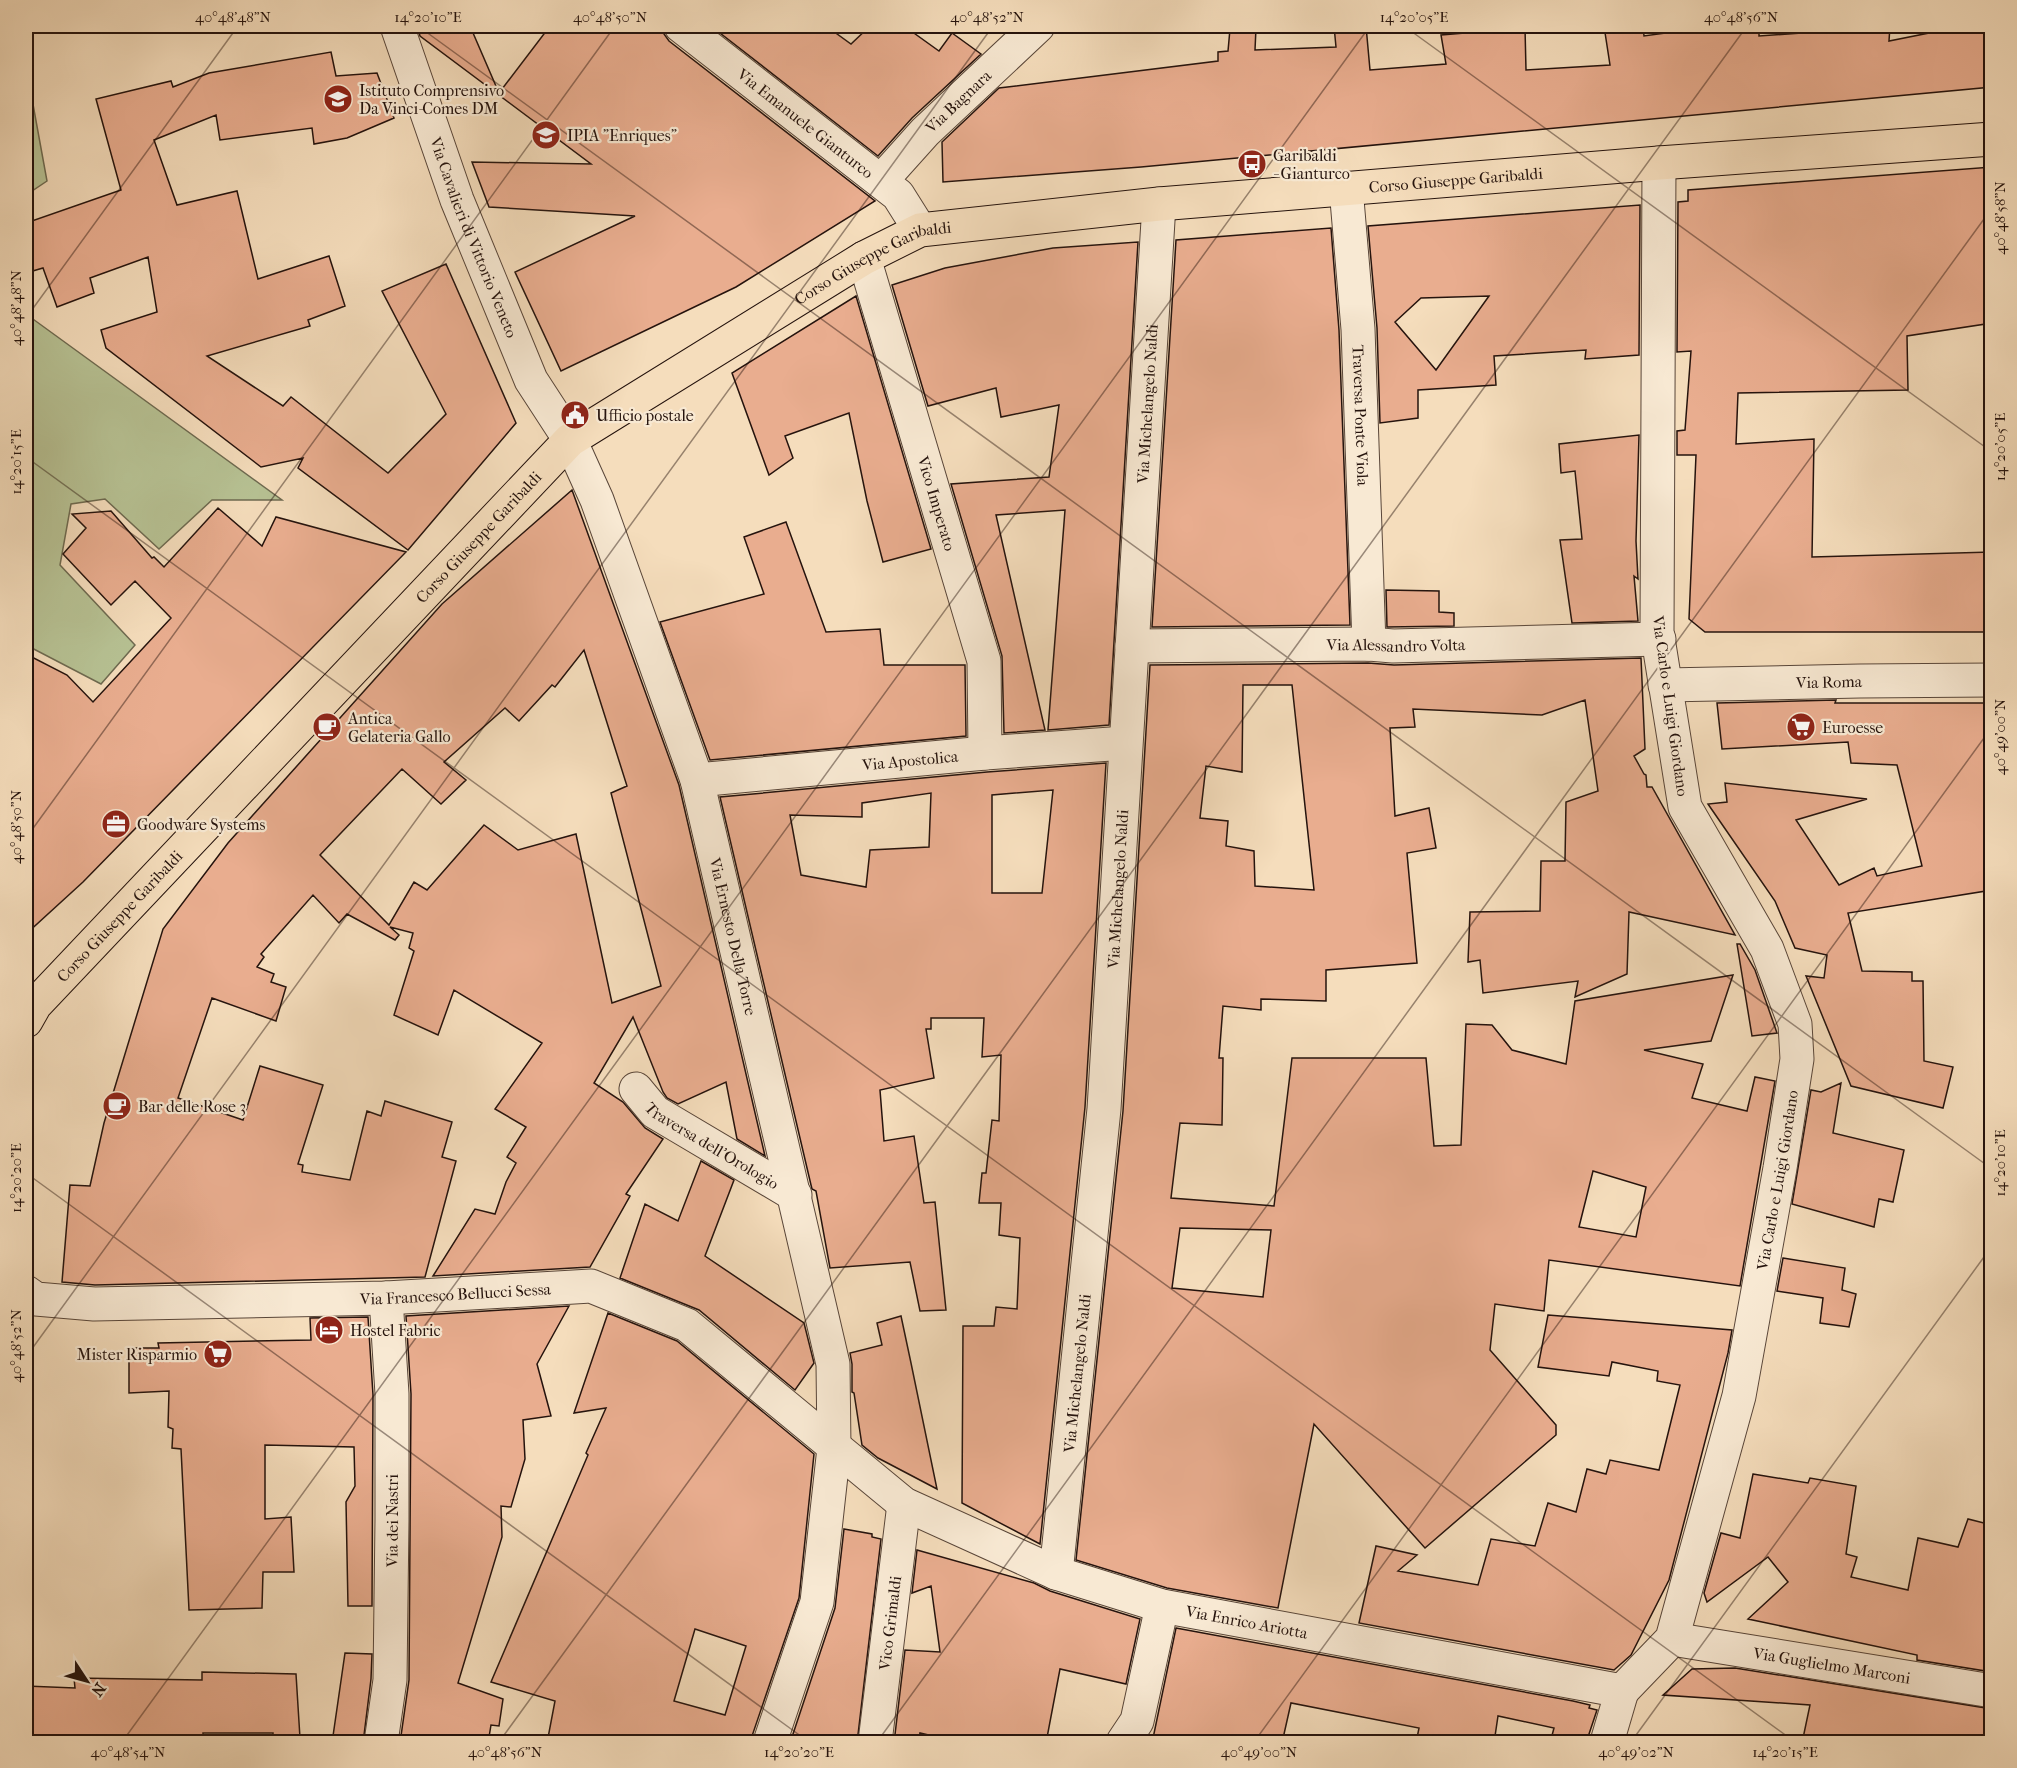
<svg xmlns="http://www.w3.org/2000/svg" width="2017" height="1768" viewBox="0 0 2017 1768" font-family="'IM FELL French Canon',serif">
<rect width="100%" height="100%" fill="#f5ddbc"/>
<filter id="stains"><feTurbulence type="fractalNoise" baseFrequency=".00333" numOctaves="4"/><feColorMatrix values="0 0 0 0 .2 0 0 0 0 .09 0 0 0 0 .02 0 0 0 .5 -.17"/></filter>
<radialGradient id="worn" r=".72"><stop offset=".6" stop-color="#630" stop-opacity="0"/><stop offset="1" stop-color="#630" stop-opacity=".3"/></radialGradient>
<path fill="#b7c294" stroke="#6e6a50" stroke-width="1.5" d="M26 66 47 181 26 195Z
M26 314 282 500H212L159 549 105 499 71 504 60 565 135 645 101 684 26 645Z"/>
<path fill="#e9ad8f" stroke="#25130d" stroke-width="1.5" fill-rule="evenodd" d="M417 26H470L499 93 550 26H663L664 34 669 41 875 201 736 287 561 371 515 272 635 216 489 207 472 162 591 164 420 36Z
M711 26H826L851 44 870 26H904L939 51 952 33 981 54 912 118 878 156Z
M1334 26H1366L1370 70 1446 64 1441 35 1525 28 1526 70 1610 65 1604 26H1643L1644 36 1702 28V26H1759V36L1815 32V26H1890L1889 41 1939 31 1945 26H1992V87L1141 167 943 182 942 142 999 88 1218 61V52L1228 51 1230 29 1256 28 1255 50 1336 47Z
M331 52 336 76 377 73 394 118 347 138 314 144 312 128 220 140 216 115 154 140 177 205 237 191 258 279 329 256 345 306 308 320 310 326 207 356 283 406 291 397 388 473 446 414 382 291 446 264 516 423 408 550 298 468 303 458 261 467 106 348 101 330 157 312 148 257 90 278 94 293 57 307 43 268 26 273V223L121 190 96 99 171 81 173 87 209 73Z
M1992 167V323L1907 336 1908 390 1738 393 1736 444 1814 439 1812 557 1992 552V632H1705L1689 619 1696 455H1677V431L1685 430 1691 351 1677 352 1678 202 1688 201V190Z
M1640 205 1639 355 1585 359 1586 350 1494 356 1496 385 1418 390V418L1380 423 1377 328 1368 226ZM1489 296 1436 370 1395 322 1421 298Z
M1331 228 1339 330 1350 625 1152 627 1176 240Z
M1138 242 1109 725 1048 730 1065 510 996 515 1045 730 1004 733 1002 656 951 484 1049 477 1059 405 1001 417 996 388 928 406 892 285 945 268 1053 248Z
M856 296 931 549 883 562 867 501 849 413 785 436 793 458 769 475 732 373Z
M1639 435 1636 541 1638 579 1634 576 1638 621 1572 623 1560 540 1582 539 1575 471 1561 473 1559 444Z
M572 490 679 785 765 1156 737 1139 726 1082 678 1104 667 1098 663 1092 633 1017 594 1083 623 1102 645 1128 663 1139 626 1194 630 1196 590 1267 433 1276 475 1209 495 1214 506 1182 516 1163 507 1157 526 1127 495 1109 542 1043 454 990 438 1035 394 1015 414 951 409 948 413 933 390 927 399 935 395 940 347 914 339 923 313 895 261 954 264 957 257 967 274 974 271 982 286 987 276 1021 212 998 178 1098 243 1120 260 1066 323 1085 298 1164 303 1165 302 1172 350 1180 367 1111 381 1116 385 1101 452 1122 442 1157 456 1161 425 1277 95 1285 62 1282 70 1185 90 1186 104 1123 163 929 228 843 442 604ZM584 650 627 786 611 793 661 986 612 1003 576 834 518 850 484 825 427 890 414 882 389 925 320 855 402 769 441 804 466 780 444 762 505 708 519 721 552 685 555 687Z
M218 508 262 546 276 517 406 552 83 882 26 934V654L67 675 93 702 171 618 135 581 111 605 63 554 86 528 72 514 111 511 152 558 154 557 164 567Z
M786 522 826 632 880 629 884 665H965L966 736 710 760 660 622 764 594 744 537Z
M1386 590 1439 591V612L1454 613V626L1387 627Z
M1641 658 1645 749 1634 756 1644 774 1646 775 1647 787H1652L1735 935 1629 912 1627 974 1575 997 1578 981 1483 993 1480 960 1468 962 1470 912 1540 911 1541 861H1565L1566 802 1598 791 1585 700 1542 715 1413 709 1415 727 1390 728 1395 816 1429 808 1436 848 1407 853 1417 963 1326 970V1001L1261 999V1010L1223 1006 1219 1058H1223L1222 1125 1180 1123 1171 1198 1274 1206 1292 1058H1426L1434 1146 1461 1145 1466 1024 1492 1025 1512 1050 1566 1064 1575 1001 1733 975 1711 1041 1644 1050 1703 1064 1692 1098 1747 1111 1755 1077 1775 1081 1740 1286 1549 1260 1544 1311 1495 1304 1490 1350 1556 1425V1435L1425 1548 1314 1424 1278 1608 1167 1588 1076 1560 1123 1111 1150 665 1368 663 1394 665ZM1243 685H1292L1314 890 1255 886 1254 851 1226 846 1228 821 1200 818 1206 766 1242 772ZM1593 1171 1646 1187 1636 1237 1579 1227ZM1180 1228 1271 1230 1263 1297 1172 1288Z
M1836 700 1835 703H1992V890L1848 913 1862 971 1912 972V981H1923L1924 1061 1953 1067 1943 1108 1851 1086 1806 976 1824 978 1827 955 1795 948 1775 901 1708 804 1727 802 1725 783 1867 799 1796 820 1839 885 1874 868 1877 876 1922 866 1897 765 1851 763 1848 742 1722 749 1717 703Z
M1106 763 1085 1107 1040 1544 962 1503 963 1326H994L996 1307 1017 1309 1020 1238 999 1235 1001 1203H979L982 1173H986L992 1120 999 1121 1001 1055 982 1057 984 1018H931V1029H926L934 1078 880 1090 884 1141 914 1136 924 1203 935 1202 946 1310 920 1311 910 1262 830 1268 816 1191 812 1189 811 1185 720 797 987 772ZM1053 790 1042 893H992V795ZM931 793 929 847 870 850 866 887 801 875 790 815 862 817V803Z
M1737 944H1740L1755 970 1777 1033 1752 1036Z
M1841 1083 1833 1133 1904 1150 1893 1202 1879 1199 1874 1227 1792 1204 1811 1090 1821 1092Z
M701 1161 734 1180 705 1256 804 1323 814 1363 795 1390 699 1310 620 1278 645 1204 678 1221Z
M1783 1258 1845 1268 1842 1290 1856 1294 1849 1327 1820 1323 1823 1298 1777 1291Z
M569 1306 537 1364 551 1416 523 1420 525 1459 511 1507 501 1506 502 1537 458 1683 503 1699 499 1726 491 1725 488 1743H400L409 1680 411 1394 406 1316Z
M608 1313 677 1341 814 1454 799 1598 752 1736V1743H547L555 1701 491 1682 588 1455 586 1453 606 1408 574 1413ZM695 1629 746 1646 725 1715 674 1701Z
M1548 1315 1732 1330 1728 1353 1669 1580 1631 1655 1614 1670 1359 1623 1376 1546 1417 1555 1398 1571 1478 1585 1491 1539 1535 1546 1548 1503 1576 1512 1587 1469 1606 1474 1610 1460 1659 1470 1680 1385 1657 1381 1658 1371 1612 1362 1609 1376 1538 1367Z
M901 1316 911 1363 937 1489 878 1458 862 1445 854 1393 852 1392V1364L850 1353 882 1345 877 1323Z
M368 1317 373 1395 372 1606H348L346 1502 355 1486 354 1447 265 1445V1519L291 1517 294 1572H263L262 1608 189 1610 181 1449 172 1448 173 1429 168 1427 169 1391 129 1393V1348H159L158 1343 311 1340 310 1318Z
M1753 1474 1808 1483 1810 1478 1856 1486 1846 1554 1857 1557 1851 1577 1908 1590 1918 1538 1958 1547 1968 1519 1992 1525V1672L1917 1660V1655L1748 1619 1788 1582 1768 1557 1707 1602 1704 1593 1721 1533 1740 1538Z
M844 1529 872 1534V1537L881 1539 857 1743H790L835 1608Z
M917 1550 1034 1583 1050 1591 1140 1619 1126 1684 1060 1669 1046 1743H962L920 1733 918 1743H894L905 1650 940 1652 931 1586 912 1593Z
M1176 1628 1573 1701 1590 1705 1589 1708 1597 1710 1586 1743H1550L1554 1728 1498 1716 1494 1743H1416L1419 1728 1291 1703 1282 1743H1152Z
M345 1653 372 1654 371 1679 363 1743H332Z
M1735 1668 1992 1709V1743H1802L1810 1705 1663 1695 1692 1669Z
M202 1672 296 1674 300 1738 273 1739V1733H203V1741L79 1740V1743H26V1686L75 1688 74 1678 202 1680Z"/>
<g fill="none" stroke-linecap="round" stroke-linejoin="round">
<g stroke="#594639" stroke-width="35">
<g id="minor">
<path id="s1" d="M397 26 457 200 531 380 570 440 597 500 697 780 833 1364 834 1448 817 1602 770 1742"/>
<path id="s2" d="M681 26 898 195 920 230"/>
<path id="s3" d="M881 181 925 132 1038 26"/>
<path id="s4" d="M1346 188 1358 329 1369 644"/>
<path id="s5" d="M864 258 984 661 985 753"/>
<path id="s6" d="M1132 646 1369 644 1393 646 1659 639"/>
<path id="s7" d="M1665 685 1860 681 1992 680"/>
<path id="s8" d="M697 780 985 753 1125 743"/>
<path id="s9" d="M636 1089 655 1112 795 1195"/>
<path id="s10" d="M26 1292 36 1299 94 1304 386 1298 591 1286 687 1325 904 1504 1056 1573 1162 1606 1622 1691 1672 1639 1739 1396 1780 1168 1797 1059 1795 1024 1767 949 1685 807 1657 632 1659 163"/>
<path id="s11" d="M1056 1573 1104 1109 1159 204"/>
<path id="s12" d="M1672 1639 1992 1691"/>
<path id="s13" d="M381 1742 390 1680 392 1520V1394L386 1298"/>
<path id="s14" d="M875 1742 904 1504"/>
<path d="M1123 1742 1137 1721 1162 1606"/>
<path d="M1607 1742 1622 1691"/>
</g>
</g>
<g stroke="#25130d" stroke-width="35">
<g id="major">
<path id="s15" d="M26 1021 35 1005 570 440 864 258 920 230 1159 204 1659 163 1992 139"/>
</g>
</g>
<use href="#minor" stroke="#f8e9d3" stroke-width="33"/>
<use href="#major" stroke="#f5ddbc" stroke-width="33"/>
</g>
<path fill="none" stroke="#25130d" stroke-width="1.5" stroke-opacity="0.45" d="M418 26 1992 1169M1404 26 1992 452M26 318 238 26M26 457 1795 1742M26 838 615 26M26 1173 809 1742M26 1357 993 26M122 1742 1370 26M499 1742 1747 26M877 1742 1992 208M1254 1742 1992 727M1631 1742 1992 1246"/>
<defs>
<g id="school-disc" transform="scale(1.5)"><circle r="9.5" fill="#8f2418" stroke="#f8e9d3"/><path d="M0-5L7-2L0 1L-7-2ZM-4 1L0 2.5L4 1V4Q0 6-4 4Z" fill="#fff"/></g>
<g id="bus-disc" transform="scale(1.5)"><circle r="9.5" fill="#8f2418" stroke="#f8e9d3"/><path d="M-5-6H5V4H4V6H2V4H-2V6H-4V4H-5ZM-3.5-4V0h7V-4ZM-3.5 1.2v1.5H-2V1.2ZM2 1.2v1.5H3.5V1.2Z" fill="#fff"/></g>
<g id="civic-disc" transform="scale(1.5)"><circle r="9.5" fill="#8f2418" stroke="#f8e9d3"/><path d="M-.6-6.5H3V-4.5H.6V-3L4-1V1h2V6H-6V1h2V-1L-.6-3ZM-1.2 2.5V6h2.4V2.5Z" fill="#fff"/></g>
<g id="cafe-disc" transform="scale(1.5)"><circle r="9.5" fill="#8f2418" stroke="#f8e9d3"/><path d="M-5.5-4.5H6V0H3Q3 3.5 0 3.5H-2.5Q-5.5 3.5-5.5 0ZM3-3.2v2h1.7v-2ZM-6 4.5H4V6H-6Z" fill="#fff"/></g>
<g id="supermarket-disc" transform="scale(1.5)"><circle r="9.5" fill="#8f2418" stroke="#f8e9d3"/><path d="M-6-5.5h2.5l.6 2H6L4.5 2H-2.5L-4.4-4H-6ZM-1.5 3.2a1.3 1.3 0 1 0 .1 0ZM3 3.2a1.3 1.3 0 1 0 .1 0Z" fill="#fff"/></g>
<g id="office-disc" transform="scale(1.5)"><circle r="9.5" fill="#8f2418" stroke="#f8e9d3"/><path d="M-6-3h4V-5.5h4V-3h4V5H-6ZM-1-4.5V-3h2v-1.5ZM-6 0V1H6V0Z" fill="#fff"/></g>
<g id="hotel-disc" transform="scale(1.5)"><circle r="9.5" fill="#8f2418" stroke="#f8e9d3"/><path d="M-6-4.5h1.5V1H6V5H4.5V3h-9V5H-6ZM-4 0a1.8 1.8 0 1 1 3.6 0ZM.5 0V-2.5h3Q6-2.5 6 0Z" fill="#fff"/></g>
</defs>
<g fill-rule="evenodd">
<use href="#school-disc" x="338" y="99"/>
<use href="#school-disc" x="546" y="135"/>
<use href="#bus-disc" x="1252" y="164"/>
<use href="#civic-disc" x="575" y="415"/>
<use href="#cafe-disc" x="327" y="727"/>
<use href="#supermarket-disc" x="1801" y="727"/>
<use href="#office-disc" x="116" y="824"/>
<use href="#cafe-disc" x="117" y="1106"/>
<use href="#hotel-disc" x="329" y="1330"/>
<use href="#supermarket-disc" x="218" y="1354"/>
</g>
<g text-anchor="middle" stroke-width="4.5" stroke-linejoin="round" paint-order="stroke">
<g font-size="16" fill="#25130d" stroke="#f8e9d3" text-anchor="start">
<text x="359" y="96">Istituto Comprensivo<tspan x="359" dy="18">Da Vinci-Comes DM</tspan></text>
<text x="567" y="141">IPIA "Enriques"</text>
<text x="1273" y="161">Garibaldi<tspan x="1273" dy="18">- Gianturco</tspan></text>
<text x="596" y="421">Ufficio postale</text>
<text x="348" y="724">Antica<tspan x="348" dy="18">Gelateria Gallo</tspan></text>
<text x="1822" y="733">Euroesse</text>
<text x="137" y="830">Goodware Systems</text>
<text x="138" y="1112">Bar delle Rose 3</text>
<text x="350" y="1336">Hostel Fabric</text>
<text x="197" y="1360" text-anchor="end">Mister Risparmio</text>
</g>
<g font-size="16" fill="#25130d" stroke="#f8e9d3">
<text dy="6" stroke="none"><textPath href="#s3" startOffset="111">Via Bagnara</textPath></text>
<text dy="6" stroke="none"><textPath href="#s2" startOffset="158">Via Emanuele Gianturco</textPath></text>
<text dy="6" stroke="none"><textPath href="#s15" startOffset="1743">Corso Giuseppe Garibaldi</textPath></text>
<text dy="6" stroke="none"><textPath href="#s1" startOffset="225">Via Cavalieri di Vittorio Veneto</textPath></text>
<text dy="6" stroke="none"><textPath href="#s15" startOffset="1149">Corso Giuseppe Garibaldi</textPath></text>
<text dy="6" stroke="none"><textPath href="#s11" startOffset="1173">Via Michelangelo Naldi</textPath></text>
<text dy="6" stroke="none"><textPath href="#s4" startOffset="228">Traversa Ponte Viola</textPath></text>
<text dy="6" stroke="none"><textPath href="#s5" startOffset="256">Vico Imperato</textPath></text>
<text dy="6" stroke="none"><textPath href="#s15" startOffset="663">Corso Giuseppe Garibaldi</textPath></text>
<text dy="6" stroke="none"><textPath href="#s6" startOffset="264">Via Alessandro Volta</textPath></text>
<text dy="6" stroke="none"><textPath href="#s7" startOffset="164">Via Roma</textPath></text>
<text transform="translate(1671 706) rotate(82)" y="6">Via Carlo e Luigi Giordano</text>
<text dy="6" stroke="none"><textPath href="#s8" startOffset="214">Via Apostolica</textPath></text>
<text dy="6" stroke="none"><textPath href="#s11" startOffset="687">Via Michelangelo Naldi</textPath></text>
<text dy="6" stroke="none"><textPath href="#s15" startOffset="141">Corso Giuseppe Garibaldi</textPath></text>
<text dy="6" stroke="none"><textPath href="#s1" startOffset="974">Via Ernesto Della Torre</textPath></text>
<text dy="6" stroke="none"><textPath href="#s9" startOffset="96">Traversa dell'Orologio</textPath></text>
<text dy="6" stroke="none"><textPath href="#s10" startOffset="2242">Via Carlo e Luigi Giordano</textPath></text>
<text dy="6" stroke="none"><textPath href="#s10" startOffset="432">Via Francesco Bellucci Sessa</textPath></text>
<text dy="6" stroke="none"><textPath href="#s11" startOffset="201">Via Michelangelo Naldi</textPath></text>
<text dy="6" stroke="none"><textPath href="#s13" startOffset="222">Via dei Nastri</textPath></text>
<text dy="6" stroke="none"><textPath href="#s10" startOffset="1317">Via Enrico Ariotta</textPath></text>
<text dy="6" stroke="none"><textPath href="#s14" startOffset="120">Vico Grimaldi</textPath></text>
<text dy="6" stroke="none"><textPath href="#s12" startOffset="162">Via Guglielmo Marconi</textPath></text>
</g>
</g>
<rect width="2017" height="1768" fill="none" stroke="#f5ddbc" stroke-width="66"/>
<g transform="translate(87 1681) rotate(126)" stroke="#f8e9d3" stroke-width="4.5" paint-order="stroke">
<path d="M0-4.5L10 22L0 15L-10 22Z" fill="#25130d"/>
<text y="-9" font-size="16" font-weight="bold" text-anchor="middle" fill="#25130d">N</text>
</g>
<rect x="33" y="33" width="1951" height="1702" fill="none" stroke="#25130d" stroke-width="2"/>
<g font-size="15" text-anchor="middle" fill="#25130d">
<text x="233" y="22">40°48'48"N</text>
<text x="428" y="22">14°20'10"E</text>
<text x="610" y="22">40°48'50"N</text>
<text x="987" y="22">40°48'52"N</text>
<text x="1414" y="22">14°20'05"E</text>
<text x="1741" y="22">40°48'56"N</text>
<text transform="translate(2000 218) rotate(-90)" y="5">40°48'58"N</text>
<text transform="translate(16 308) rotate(-90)" y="5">40°48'48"N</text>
<text transform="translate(2000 447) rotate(-90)" y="5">14°20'05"E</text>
<text transform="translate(16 462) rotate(-90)" y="5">14°20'15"E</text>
<text transform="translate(2000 737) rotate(-90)" y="5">40°49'00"N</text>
<text transform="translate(16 827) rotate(-90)" y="5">40°48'50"N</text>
<text transform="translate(2000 1163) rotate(-90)" y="5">14°20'10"E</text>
<text transform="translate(16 1178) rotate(-90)" y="5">14°20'20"E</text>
<text transform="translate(16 1346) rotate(-90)" y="5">40°48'52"N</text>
<text x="128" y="1757">40°48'54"N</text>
<text x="505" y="1757">40°48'56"N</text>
<text x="799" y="1757">14°20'20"E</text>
<text x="1259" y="1757">40°49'00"N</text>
<text x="1636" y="1757">40°49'02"N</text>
<text x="1785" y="1757">14°20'15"E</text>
</g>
<rect width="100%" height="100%" filter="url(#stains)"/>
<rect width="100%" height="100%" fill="url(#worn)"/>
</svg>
